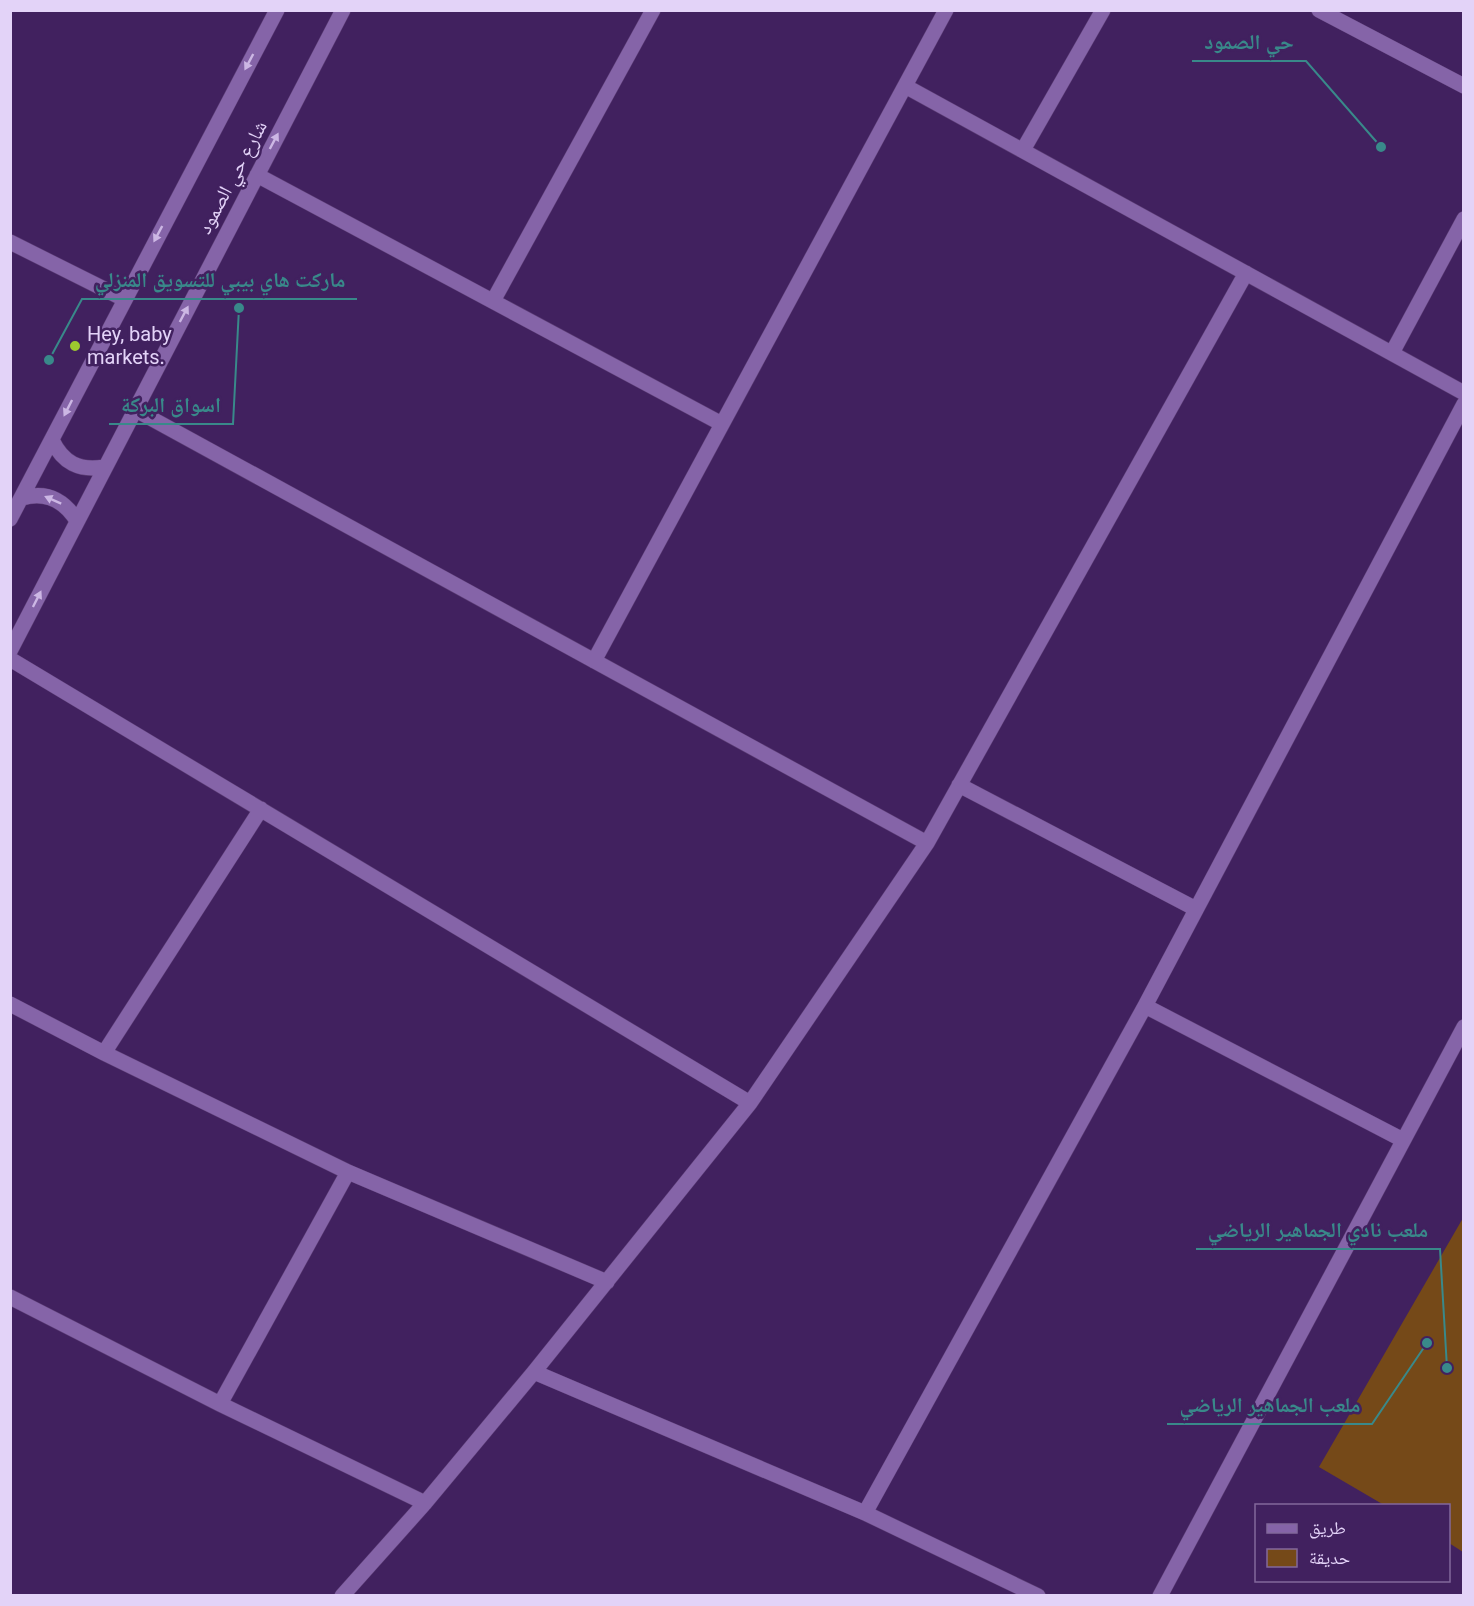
<svg xmlns="http://www.w3.org/2000/svg" width="1474" height="1606" viewBox="0 0 1474 1606" font-family="Roboto,'Noto Naskh Arabic',sans-serif">
<rect width="100%" height="100%" fill="#41215f"/>
<path fill="#754918" d="M1463 1218V1552L1449 1543 1448 1506 1384 1505 1319 1467Z"/>
<g fill="none" stroke-linecap="round" stroke-linejoin="round">
<g stroke="#5c3e75" stroke-width="16">
<path id="minor" d="M1319 10 1464 86
M905 86 1464 393
M1023 150 1103 10
M257 175 722 424
M10 242 124 299
M493 301 653 10
M1392 353 1464 219
M134 409 927 843
M52 440C63 463 79 471 104 467
M22 498C46 491 64 500 77 521
M10 519 277 10
M10 651 343 10
M10 659 750 1103
M594 661 946 10
M959 785 1196 909
M10 1004 104 1053 348 1172 607 1282
M1145 1006 1403 1140
M104 1053 261 809
M10 1297 220 1404 425 1503
M534 1372 865 1513 1038 1596
M220 1404 348 1172
M865 1513 1145 1006 1464 404
M342 1596 425 1503 534 1372 750 1103 927 843 1246 273
M1160 1596 1464 1027"/>
</g>
<use href="#minor" stroke="#8564a8" stroke-width="15"/>
</g>
<defs><path id="oneway-solid" d="M-6-.8H1V-3.2L6.5 0L1 3.2V.8H-6Z" transform="scale(1.5)"/></defs>
<g fill="#ccb7e4">
<use href="#oneway-solid" transform="translate(249 62) rotate(118)"/>
<use href="#oneway-solid" transform="translate(274 141) rotate(-62)"/>
<use href="#oneway-solid" transform="translate(158 234) rotate(118)"/>
<use href="#oneway-solid" transform="translate(184 314) rotate(-62)"/>
<use href="#oneway-solid" transform="translate(68 408) rotate(117)"/>
<use href="#oneway-solid" transform="translate(53 500) rotate(-156)"/>
<use href="#oneway-solid" transform="translate(37 599) rotate(-63)"/>
</g>
<circle fill="#9dca2f" stroke="#41215f" stroke-width="2" cx="75" cy="346" r="6"/>
<g text-anchor="middle" stroke-width="5" stroke-linejoin="round" paint-order="stroke">
<g font-size="20" fill="#e3d3f8" stroke="#41215f">
<text transform="translate(232 177) rotate(-62)" y="7">شارع حي الصمود</text>
</g>
<g font-size="20" fill="#e3d3f8" stroke="#41215f" text-anchor="start">
<text x="87" y="341">Hey, baby<tspan x="87" dy="23">markets.</tspan></text>
</g>
</g>
<path fill="none" stroke="#39898a" stroke-width="2" d="M1381 147L1306 61H1192M49 360L82 299H357M239 308L233 424H109M1447 1368L1440 1249H1196M1427 1343L1372 1424H1167"/>
<g fill="#39898a" stroke="#41215f" stroke-width="2">
<circle cx="1381" cy="147" r="6"/>
<circle cx="49" cy="360" r="6"/>
<circle cx="239" cy="308" r="6"/>
<circle cx="1447" cy="1368" r="6"/>
<circle cx="1427" cy="1343" r="6"/>
</g>
<g font-size="21" text-anchor="middle" font-weight="bold" fill="#39898a" stroke="#41215f" stroke-width="5" stroke-linejoin="round" paint-order="stroke">
<text x="1249" y="49">حي الصمود</text>
<text x="220" y="287">ماركت هاي بيبي للتسويق المنزلي</text>
<text x="171" y="412">اسواق البركة</text>
<text x="1318" y="1237">ملعب نادي الجماهير الرياضي</text>
<text x="1270" y="1412">ملعب الجماهير الرياضي</text>
</g>
<rect width="1474" height="1606" fill="none" stroke="#e3d3f8" stroke-width="24"/>
<rect x="1255" y="1504" width="195" height="78" fill="#41215f" stroke="#82689c" stroke-width="1.5"/>
<rect x="1267" y="1524" width="30" height="9" fill="#8564a8" stroke="#82689c" stroke-width="1.5"/>
<text x="1309" y="1534" font-size="18" fill="#e3d3f8">طريق</text>
<rect x="1267" y="1549" width="30" height="18" fill="#754918" stroke="#82689c" stroke-width="1.5"/>
<text x="1309" y="1564" font-size="18" fill="#e3d3f8">حديقة</text>
</svg>
